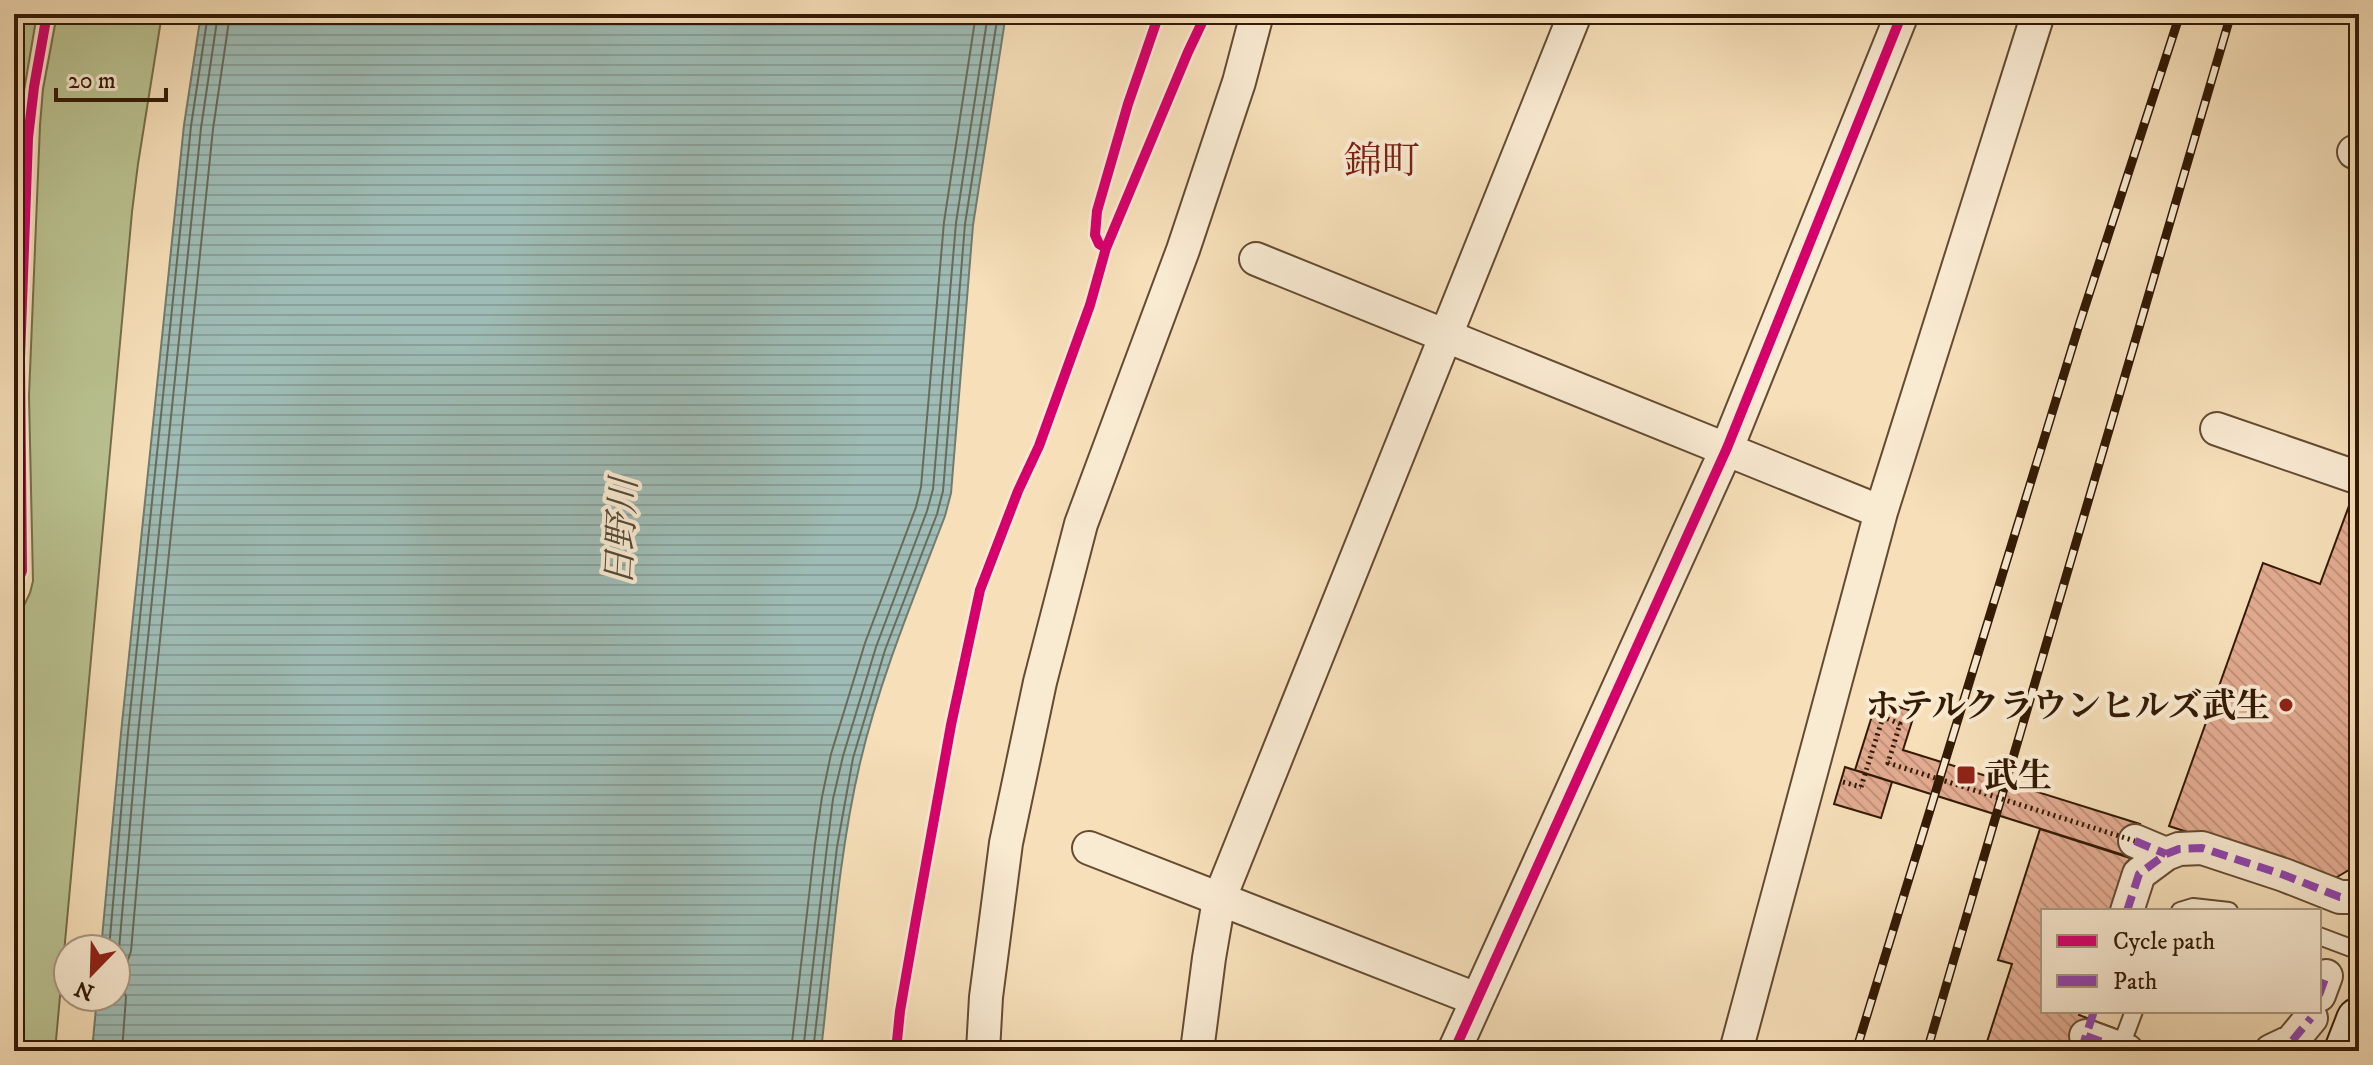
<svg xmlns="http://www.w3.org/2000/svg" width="2373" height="1065" viewBox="0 0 2373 1065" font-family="'IM FELL DW Pica','Noto Serif JP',serif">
<defs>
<pattern id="water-rules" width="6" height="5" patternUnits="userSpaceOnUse" patternTransform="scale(2)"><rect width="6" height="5" fill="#9ebcb5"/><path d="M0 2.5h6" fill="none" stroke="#89a19a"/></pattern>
<pattern id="building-back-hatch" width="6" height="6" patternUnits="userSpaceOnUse" patternTransform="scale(2)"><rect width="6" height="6" fill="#e3ac92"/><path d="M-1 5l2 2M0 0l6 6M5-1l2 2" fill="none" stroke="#c3937c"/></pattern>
</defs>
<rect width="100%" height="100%" fill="#f6dfb9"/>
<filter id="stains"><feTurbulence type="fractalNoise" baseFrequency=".0025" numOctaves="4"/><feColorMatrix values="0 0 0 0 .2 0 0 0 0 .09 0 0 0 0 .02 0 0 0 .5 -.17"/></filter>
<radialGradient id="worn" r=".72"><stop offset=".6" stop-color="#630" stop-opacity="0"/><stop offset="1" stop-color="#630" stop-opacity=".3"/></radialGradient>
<path fill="#bac291" stroke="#766e4a" stroke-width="2" d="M18 14H37L18 126 14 222V68Z
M57 14H162L138 164 132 212 55 1051H17L14 958V626L30 593 33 581 29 396 40 125 43 89Z"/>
<path fill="url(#water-rules)" stroke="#737b6e" stroke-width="2" d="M201 14H1006L973 225 951 493 945 516C914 597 880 678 860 763 838 857 832 955 821 1051H92L97 997H116V949H101L121 733 184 125Z"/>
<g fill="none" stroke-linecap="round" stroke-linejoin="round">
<path stroke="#686b5c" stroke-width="2" d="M109 949 128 733 191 126 208 14
M116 958 119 949 138 734 201 128 218 14
M122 1051 126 997 118 975 127 963 131 951 150 736 213 129 230 14
M791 1051 815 844 822 797 831 754 865 643 916 507 921 487 944 222 976 14
M803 1051 827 846 833 799 843 756 876 647 927 511 933 489 956 223 988 14
M813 1051 837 847 853 758 885 650 937 514 943 491 965 224 998 14"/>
</g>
<path fill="url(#building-back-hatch)" stroke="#331a04" stroke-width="2" d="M2353 495 2359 497V864L2332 880 2169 826 2263 563 2320 584Z
M1877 700 1915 712 1903 750 2140 824 2130 857 1855 770Z
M1845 767 1892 782 1881 818 1834 804Z
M2040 829 2130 858 2114 905 2133 911H2043V1011H2081L2079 1015 2114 1028 2106 1051 2071 1041 2067 1051H1984L2012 964 1998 960Z"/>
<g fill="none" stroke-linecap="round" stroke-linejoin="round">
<g stroke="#644b31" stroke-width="20">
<path id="lane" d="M2180 911 2193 907 2229 911
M2319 936 2359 951
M2119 1051 2134 1011"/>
</g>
<g stroke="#644b31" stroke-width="36">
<path id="street" d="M2354 152 2359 154
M1256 259 1881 512
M2217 429 2359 478
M2135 841 2166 854
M1089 848 1476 999
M2127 911 2139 874 2166 854 2179 849 2202 848 2284 875 2340 897H2359
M2319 995 2326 976
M2086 1036 2127 1051
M983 1051 986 997 1006 843 1040 682 1081 524 1183 250 1239 82 1257 14
M1197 1051 1209 958 1219 900 1575 14
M1454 1051 1727 448 1902 14
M1736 1051 1881 512 2038 14
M2271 1051 2292 1041 2311 1018"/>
</g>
<g stroke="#331a04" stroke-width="48">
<path id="secondary" d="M2347 1051 2359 1020"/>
</g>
<path stroke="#331a04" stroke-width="5" stroke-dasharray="2 4" stroke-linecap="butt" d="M1159 14 1128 104 1097 211 1095 235 1099 244 1106 248 1188 52 1206 14
M14 591 22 571 20 358 28 138 34 87 47 14
M1843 782 1861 787
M896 1051 900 1011 916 919 951 725 980 590 1018 491 1039 446 1090 305 1106 248"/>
<use href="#lane" stroke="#f9ead2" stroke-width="16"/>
<use href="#street" stroke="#f9ead2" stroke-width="32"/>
<use href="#secondary" stroke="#f9ead2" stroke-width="44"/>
<g stroke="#331a04" stroke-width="9">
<path id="rail" d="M1856 1051 2080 322 2180 14
M1927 1051 2231 14"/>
</g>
<use href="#rail" stroke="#f9ead2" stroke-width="6" stroke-dasharray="18" stroke-linecap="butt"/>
<path stroke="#331a04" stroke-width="5" stroke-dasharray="2 4" stroke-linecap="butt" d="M1861 787 1883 717 1900 724 1888 763 2135 841"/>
<path stroke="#8e44ad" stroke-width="8" stroke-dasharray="16 8" stroke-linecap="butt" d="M2135 841 2166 854
M2127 911 2139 874 2166 854 2179 849 2202 848 2284 875 2340 897H2359
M2319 995 2326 976
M2086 1036 2127 1051
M2081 1051 2094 1011
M2271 1051 2292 1041 2311 1018"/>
<g stroke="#f9ead2" stroke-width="15">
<path id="cycleway" d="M1159 14 1128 104 1097 211 1095 235 1099 244 1106 248 1188 52 1206 14
M14 591 22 571 20 358 28 138 34 87 47 14
M896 1051 900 1011 916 919 951 725 980 590 1018 491 1039 446 1090 305 1106 248
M1454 1051 1727 448 1902 14"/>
</g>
<use href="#cycleway" stroke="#d6006c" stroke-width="10"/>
</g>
<g fill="#8f2418" stroke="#f9ead2" stroke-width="3">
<circle cx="2286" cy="705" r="8"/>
<rect x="1956" y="765" width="20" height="20" rx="4"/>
</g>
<g text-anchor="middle" stroke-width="8" stroke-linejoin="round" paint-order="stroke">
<g font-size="34" font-weight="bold" fill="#331a04" stroke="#f9ead2" text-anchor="end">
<text x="2270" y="717">ホテルクラウンヒルズ武生</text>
<text x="1984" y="787" text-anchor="start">武生</text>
</g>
<g font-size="36" font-style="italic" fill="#534b39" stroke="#f9ead2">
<text transform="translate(620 532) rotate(-87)" y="13">日野川</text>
</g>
<g font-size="38" fill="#7a1f14" stroke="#f9ead2">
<text x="1382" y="173">錦町</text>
</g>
</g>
<rect width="2373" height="1065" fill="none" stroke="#f6dfb9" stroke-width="48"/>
<rect x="16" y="16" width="2341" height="1033" fill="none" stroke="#331a04" stroke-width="4"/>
<rect x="24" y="24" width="2325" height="1017" fill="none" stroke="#331a04" stroke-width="2"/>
<rect x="2041" y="909" width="280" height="104" fill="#f9ead2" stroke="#aa9780" stroke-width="2"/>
<rect x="2057" y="935" width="40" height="12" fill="#d6006c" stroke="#aa9780" stroke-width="2"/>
<text x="2113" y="949" font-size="24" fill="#331a04">Cycle path</text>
<rect x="2057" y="975" width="40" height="12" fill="#8e44ad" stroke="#aa9780" stroke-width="2"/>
<text x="2113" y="989" font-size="24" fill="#331a04">Path</text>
<g transform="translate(92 973) rotate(203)"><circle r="38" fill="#f9ead2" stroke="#aa9780" stroke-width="2"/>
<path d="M0-6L14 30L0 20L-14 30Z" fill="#8f2418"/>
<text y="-12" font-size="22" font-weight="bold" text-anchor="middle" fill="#331a04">N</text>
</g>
<path d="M56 88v12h110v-12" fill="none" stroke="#331a04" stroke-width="4"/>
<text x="68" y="88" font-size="24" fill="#331a04" stroke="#f9ead2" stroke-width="6" paint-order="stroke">20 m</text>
<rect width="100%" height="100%" filter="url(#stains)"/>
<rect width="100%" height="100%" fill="url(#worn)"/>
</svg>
